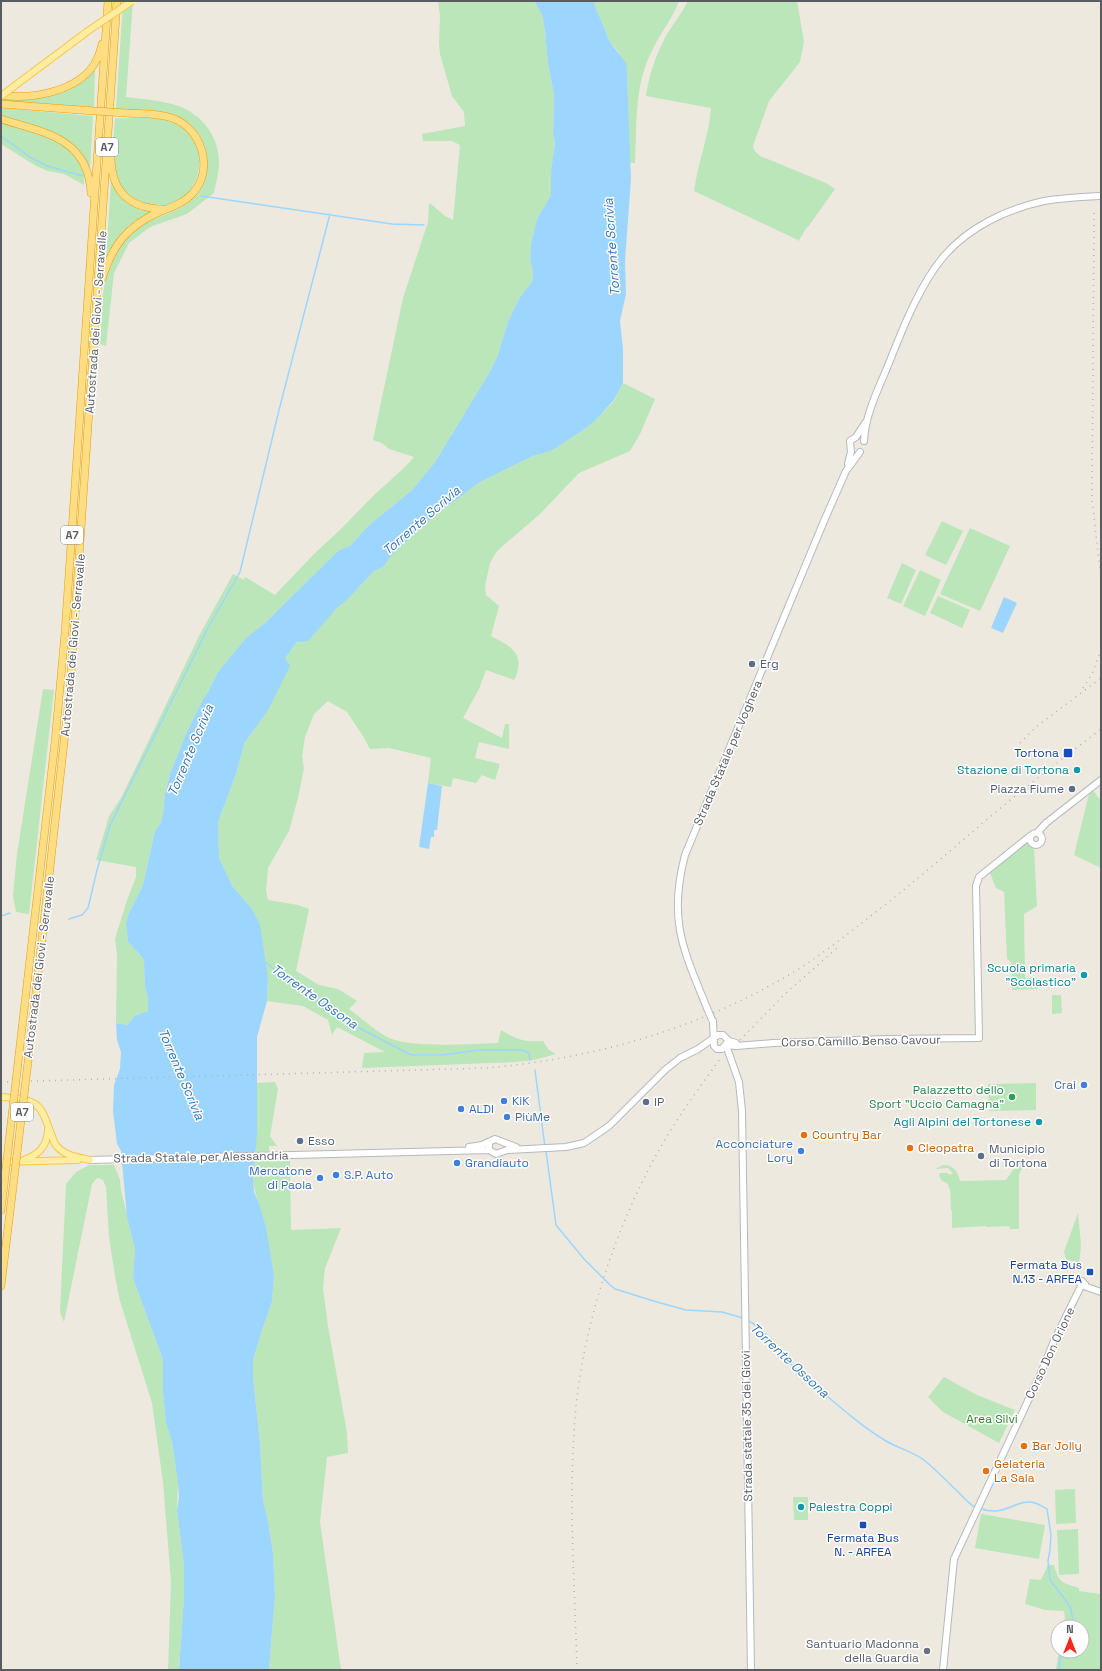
<svg xmlns="http://www.w3.org/2000/svg" width="1102" height="1671" viewBox="0 0 1102 1671" font-family="'Space Grotesk',sans-serif">
<rect width="100%" height="100%" fill="#ede9df"/>
<path fill="#bae6b9" d="M123 1H133L126 97C141 99 157 100 172 104 199 111 219 134 219 162 219 172 216 183 214 193L187 214 150 227 129 243 114 273 106 346 100 344C102 321 101 295 107 272 110 262 116 251 121 242 124 238 129 235 132 232 157 210 194 216 205 179 208 166 208 155 203 143 189 108 148 111 116 109Z
M438 1H534L542 15 545 31 548 64 554 95 553 134 555 143 551 170V195L537 219 531 243 530 260 533 271 532 282 520 297 508 321 498 355 489 373 435 462 412 490 368 526 350 546 339 550 266 622 247 637 218 672 208 692 202 701 185 736 170 774 165 794 163 814 160 824 155 831 143 885 128 915 126 923 128 942 143 958 144 963 145 987 148 997V1011L134 1016 128 1025 116 1023 117 954 115 939 127 900 136 877V867L96 860 109 816 121 798 200 634 233 574 244 580 245 577 275 595 314 554 342 528 372 497 406 466 414 457 389 449 382 443 373 440 403 298 428 222 429 204H431L445 216 453 220 460 145 452 141H423L422 134 465 126 464 112 452 96 440 54 439 43 440 16Z
M593 1H679C672 20 658 36 650 55 634 88 637 127 635 163H630L627 72 618 51 610 42Z
M688 1H797L804 42 800 62 769 101 753 146 754 150 760 156 826 183 835 189 808 227H807L798 242V240L694 191C698 162 709 136 711 108L646 96C649 75 656 54 666 36 673 24 682 13 688 1Z
M95 68 94 107 1 101V97L47 95Z
M1 108 93 116 90 168C86 160 82 151 74 145 60 133 20 124 1 117Z
M115 118C133 119 154 116 170 122 226 140 195 229 137 200 122 193 114 177 113 161 112 147 114 132 115 118Z
M1 122 59 141 75 154 85 173 84 185 64 174 48 171 36 166 1 144Z
M111 181C125 203 129 205 153 212L134 222 123 231 106 257Z
M623 383 655 399 640 434 630 451 579 473 540 514 497 551 490 563 485 586 486 595 499 606 491 636C511 646 527 655 514 680L486 670 479 689 463 718 502 738 505 724H509V749L479 742 475 758 500 764 495 780 482 775 476 783 453 778 451 787 428 783 431 758 389 748 370 749 363 736 347 712 328 701 314 714 305 737 302 756 304 768 298 798 289 831 268 868 266 890 268 900 298 905 309 909 296 971 319 985 338 989 357 1001 349 1009C360 1017 378 1033 389 1038 413 1048 470 1044 498 1043L501 1030C517 1040 525 1042 543 1041L549 1050 556 1054 534 1060 515 1062 362 1068 364 1053 385 1052 337 1027 332 1035 328 1020 303 1006 267 1001 268 978 252 909 233 887 219 858 218 822 236 774 245 742 267 712 285 658 297 642 348 599 374 571 383 567 393 554 433 517 480 482 533 456 551 451 582 431 597 419 614 401Z
M942 521 963 531 946 565 925 555Z
M970 528 1010 546 980 611 940 594Z
M902 563 916 570 901 604 887 598Z
M920 570 941 580 925 616 903 606Z
M938 596 970 610 962 628 930 613Z
M43 689 54 690 29 914 16 912 13 896 17 854Z
M1093 790 1101 801V868L1074 855 1089 794Z
M1026 843 1034 849 1037 906 1024 914 1025 978H1038V989L1012 990 1011 962 1007 959 1004 892 996 888 990 873Z
M1052 995H1061L1062 1013 1052 1014Z
M275 1082 278 1089 270 1136 277 1146H269V1152H256V1083Z
M1036 1083V1110L989 1111 988 1084Z
M255 1161H290L291 1230 341 1228 325 1268 323 1288 328 1326 347 1433 348 1453 327 1457 320 1522 341 1670H269L275 1595 273 1553 268 1521 263 1500 260 1443 253 1377V1360L263 1327 272 1302 274 1275 259 1203C253 1189 252 1176 255 1161Z
M89 1165H114L120 1180 121 1190 135 1249 133 1278 163 1360V1394L166 1423 172 1442 178 1482 177 1511 184 1565V1596L179 1670H168L171 1582 163 1482 152 1403 120 1301 115 1276 109 1237 106 1187 103 1180 99 1178 96 1179 92 1184 64 1322 60 1312 66 1184 76 1172Z
M943 1165C954 1165 958 1172 960 1181L1006 1180 1013 1170 1023 1165 1019 1175V1229H1010L1009 1226 986 1227V1226L952 1228V1211L951 1210 950 1189 949 1188 948 1184 941 1180 939 1175 940 1173H948L949 1175 953 1173 948 1168 935 1169Z
M1078 1213 1081 1245 1079 1264 1066 1259 1064 1252Z
M944 1377 977 1395 1015 1410 999 1443 943 1412 928 1397Z
M1075 1489 1076 1523 1056 1524 1055 1490Z
M793 1497H808V1520H794Z
M981 1514 1045 1525 1039 1559 975 1548Z
M1078 1529 1079 1574 1059 1575 1057 1530Z
M1048 1565H1054C1059 1583 1061 1582 1079 1588V1591L1101 1594V1670H1056L1059 1651H1082V1627H1063L1065 1619 1064 1611 1045 1610 1025 1604 1030 1579 1041 1580Z"/>
<path fill="#9cd6ff" d="M534 1H593L610 42 626 63 627 72 631 179 625 261 626 294 620 321 623 349V383L614 400 597 419 582 431 551 451 533 456 480 482 433 517 393 554 383 567 374 571 348 599 336 609 308 641 297 642 285 658 290 666 267 712 245 742 236 774 218 822 219 858 233 887 252 909 260 925 268 978 267 1001 257 1037V1133L255 1161 253 1174 254 1192 259 1203 266 1228 274 1275 272 1302 263 1327 253 1360V1377L260 1443 263 1500 268 1521 273 1553 275 1595 269 1670H179L184 1596V1565L177 1511 179 1497 178 1483 172 1442 166 1423 163 1394V1360L133 1278 135 1249 127 1217 121 1151 117 1144 113 1111 114 1085 120 1069 121 1052 117 1040 116 1023 128 1025 134 1016 148 1011V997L145 987 144 963 143 958 128 942 126 923 128 915 143 885 155 831 160 824 163 814 165 794 170 774 185 736 202 701 208 692 218 672 247 637 266 622 339 550 350 546 368 526 412 490 435 462 489 373 498 355 508 321 520 297 532 282 533 271 530 260 531 243 537 219 551 195V170L555 143 553 134 554 95 548 64 545 31 542 15Z
M1004 597 1017 603 1003 633 991 628Z
M428 783 442 786 437 830H434V837H431L429 849 419 847Z"/>
<g fill="none" stroke-linecap="round" stroke-linejoin="round">
<path stroke="#9cd6ff" stroke-width="1.5" d="M1 136 30 157 47 166 83 176
M201 196 392 224 424 225
M1 916 10 913
M69 919 82 915 88 908 97 870 110 825 209 626 240 572 279 410 330 214
M264 961 297 987 344 1020 411 1055H443L479 1050H522L529 1053 530 1060
M535 1070 545 1147
M546 1151 556 1225 584 1259 609 1284 615 1289 657 1302 686 1310 722 1312 743 1318
M747 1320C771 1332 782 1358 802 1375 829 1397 856 1423 886 1441 898 1448 913 1452 924 1460 935 1469 945 1479 955 1489 962 1495 967 1503 975 1507
M979 1508C1004 1519 1017 1497 1035 1503 1039 1504 1043 1507 1047 1509L1051 1535 1050 1550 1048 1561 1050 1580 1070 1606 1074 1624 1073 1627
M1059 1670 1061 1651"/>
<g stroke="#b5b9bf" stroke-width="8">
<path id="secondary" d="M864 441C865 413 881 384 891 358 904 325 921 283 944 256 969 227 1007 209 1044 201 1062 198 1082 197 1101 196
M848 464 851 452 850 441 856 437 865 423
M1030 839a6 6 0 1 1 12 0a6 6 0 1 1-12 0Z
M1037 833 1046 823 1101 780
M707 1008C683 949 668 920 685 855L824 521 846 471 860 452
M713 1021 714 1046 717 1049H722L727 1043
M726 1045 739 1082 742 1111 751 1670
M726 1045 736 1046 773 1043 885 1039 979 1038 976 886 979 877 1030 836
M489 1142V1150L496 1154 507 1150 566 1147 584 1143 609 1126 665 1070 680 1058 698 1049 718 1035H723L729 1041 736 1043
M469 1147 482 1145 495 1139 516 1147
M90 1160 489 1150
M1084 1286 1101 1292
M943 1670 954 1559 1041 1373 1054 1341 1081 1286 1085 1284 1082 1281 1080 1282 1081 1286"/>
</g>
<g stroke="#fac54b" stroke-width="8">
<path id="primary" d="M1 1097C45 1099 40 1107 55 1144 64 1156 76 1157 90 1160
M24 1160C39 1154 47 1147 48 1130
M1 1162 78 1160"/>
</g>
<g stroke="#eb9d00" stroke-width="8">
<path id="highway" d="M1 95C29 100 71 92 90 70 96 63 100 53 102 44
M1 104 80 110
M1 119C45 133 88 138 91 193
M111 153C110 190 128 209 164 209
M102 279C112 246 127 226 159 212 172 207 184 203 193 193 215 168 201 128 172 118 158 113 141 114 126 113
M21 1037 55 742 65 633 108 1
M31 1037 70 689 117 1
M1 1210 4 1185
M1 1286 13 1187"/>
</g>
<use href="#secondary" stroke="#fff" stroke-width="6"/>
<use href="#primary" stroke="#ffeea1" stroke-width="6"/>
<use href="#highway" stroke="#ffdd83" stroke-width="7"/>
<path stroke="#b1b2b2" stroke-width="1.5" stroke-dasharray="1 5" stroke-linecap="butt" d="M1094 213 1092 499 1101 579
M1083 688 1092 674 1101 650
M1020 743 1036 727 1101 678
M740 1040 785 994 837 948
M1 1082 486 1068C591 1059 695 1030 787 976 813 961 839 941 863 922 902 892 940 860 977 828 1017 793 1060 761 1101 729
M577 1670C575 1591 569 1512 574 1433 579 1337 612 1234 659 1150 677 1118 699 1088 720 1059"/>
<g stroke="#b5b9bf" stroke-width="8" stroke-linecap="butt">
<path id="secondary-bridge" d="M707 1008 712 1020"/>
</g>
<g stroke="#fac54b" stroke-width="8" stroke-linecap="butt">
<path id="primary-bridge" d="M1 96 88 31 132 1"/>
</g>
<g stroke="#eb9d00" stroke-width="8" stroke-linecap="butt">
<path id="highway-bridge" d="M80 110 126 113
M4 1185 21 1037
M13 1187 31 1037"/>
</g>
<use href="#secondary-bridge" stroke="#fff" stroke-width="6"/>
<use href="#primary-bridge" stroke="#ffeea1" stroke-width="6"/>
<use href="#highway-bridge" stroke="#ffdd83" stroke-width="7"/>
</g>
<g fill="#5c6f8a" stroke="#fff" stroke-width="1.5">
<circle cx="752" cy="664" r="4"/>
<circle cx="1072" cy="789" r="4"/>
<circle cx="646" cy="1102" r="4"/>
<circle cx="300" cy="1141" r="4"/>
<circle cx="981" cy="1156" r="4"/>
</g>
<g fill="#1a4fb4" stroke="#fff" stroke-width="1.5">
<rect x="1063" y="748" width="10" height="10" rx="2"/>
<rect x="1086" y="1268" width="8" height="8" rx="2"/>
<rect x="859" y="1521" width="8" height="8" rx="2"/>
</g>
<g fill="#0f9aa8" stroke="#fff" stroke-width="1.5">
<circle cx="1077" cy="770" r="4"/>
<circle cx="1084" cy="975" r="4"/>
<circle cx="1039" cy="1122" r="4"/>
<circle cx="801" cy="1507" r="4"/>
</g>
<g fill="#3f7fe0" stroke="#fff" stroke-width="1.5">
<circle cx="1084" cy="1085" r="4"/>
<circle cx="504" cy="1101" r="4"/>
<circle cx="461" cy="1109" r="4"/>
<circle cx="507" cy="1117" r="4"/>
<circle cx="801" cy="1151" r="4"/>
<circle cx="457" cy="1163" r="4"/>
<circle cx="336" cy="1175" r="4"/>
<circle cx="320" cy="1178" r="4"/>
</g>
<circle fill="#2e9e5b" stroke="#fff" stroke-width="1.5" cx="1012" cy="1097" r="4"/>
<g fill="#e8710a" stroke="#fff" stroke-width="1.5">
<circle cx="804" cy="1135" r="4"/>
<circle cx="910" cy="1148" r="4"/>
<circle cx="1024" cy="1446" r="4"/>
<circle cx="986" cy="1471" r="4"/>
</g>
<circle fill="#6b7280" stroke="#fff" stroke-width="1.5" cx="927" cy="1651" r="4"/>
<g text-anchor="middle" stroke-width="3" stroke-linejoin="round" paint-order="stroke">
<g fill="#fff" stroke="#8a8d90" stroke-width="1">
<rect x="96" y="138" width="22" height="18" rx="3"/>
<rect x="61" y="526" width="22" height="18" rx="3"/>
<rect x="11" y="1103" width="22" height="18" rx="3"/>
</g>
<g font-size="11" font-weight="bold" fill="#585c61">
<text x="107" y="151">A7</text>
<text x="72" y="539">A7</text>
<text x="22" y="1116">A7</text>
</g>
<g font-size="12" fill="#585c61" stroke="#fff">
<text transform="translate(96 322) rotate(-86)" y="4">Autostrada dei Giovi - Serravalle</text>
<text transform="translate(73 645) rotate(-85)" y="4">Autostrada dei Giovi - Serravalle</text>
<text transform="translate(728 753) rotate(-67)" y="4">Strada Statale per Voghera</text>
<text transform="translate(39 967) rotate(-83)" y="4">Autostrada dei Giovi - Serravalle</text>
<text transform="translate(861 1041) rotate(-1)" y="4">Corso Camillo Benso Cavour</text>
<text transform="translate(201 1157) rotate(-1)" y="4">Strada Statale per Alessandria</text>
<text transform="translate(1050 1353) rotate(-65)" y="4">Corso Don Orione</text>
<text transform="translate(747 1426) rotate(-91)" y="4">Strada statale 35 dei Giovi</text>
</g>
<g font-size="12" fill="#4e5e75" stroke="#fff" text-anchor="start">
<text x="760" y="668">Erg</text>
<text x="1064" y="793" text-anchor="end">Piazza Fiume</text>
<text x="654" y="1106">IP</text>
<text x="308" y="1145">Esso</text>
<text x="989" y="1153">Municipio<tspan x="989" dy="14">di Tortona</tspan></text>
</g>
<g font-size="12" fill="#164399" stroke="#fff" text-anchor="end">
<text x="1059" y="757">Tortona</text>
<text x="1082" y="1269">Fermata Bus<tspan x="1082" dy="14">N.13 - ARFEA</tspan></text>
<text x="863" y="1542" text-anchor="middle">Fermata Bus<tspan x="863" dy="14">N. - ARFEA</tspan></text>
</g>
<g font-size="12" fill="#0d838f" stroke="#fff" text-anchor="end">
<text x="1069" y="774">Stazione di Tortona</text>
<text x="1076" y="972">Scuola primaria<tspan x="1076" dy="14">"Scolastico"</tspan></text>
<text x="1031" y="1126">Agli Alpini del Tortonese</text>
<text x="809" y="1511" text-anchor="start">Palestra Coppi</text>
</g>
<g font-size="12" fill="#366cbe" stroke="#fff" text-anchor="start">
<text x="1076" y="1089" text-anchor="end">Crai</text>
<text x="512" y="1105">KiK</text>
<text x="469" y="1113">ALDI</text>
<text x="515" y="1121">PiùMe</text>
<text x="793" y="1148" text-anchor="end">Acconciature<tspan x="793" dy="14">Lory</tspan></text>
<text x="465" y="1167">Grandiauto</text>
<text x="312" y="1175" text-anchor="end">Mercatone<tspan x="312" dy="14">di Paola</tspan></text>
<text x="344" y="1179">S.P. Auto</text>
</g>
<g font-size="12" fill="#27864d" stroke="#fff" text-anchor="end">
<text x="1004" y="1094">Palazzetto dello<tspan x="1004" dy="14">Sport "Uccio Camagna"</tspan></text>
</g>
<g font-size="12" fill="#c56008" stroke="#fff" text-anchor="start">
<text x="812" y="1139">Country Bar</text>
<text x="918" y="1152">Cleopatra</text>
<text x="1032" y="1450">Bar Jolly</text>
<text x="994" y="1468">Gelateria<tspan x="994" dy="14">La Sala</tspan></text>
</g>
<g font-size="12" fill="#2e8330" stroke="#fff">
<text x="992" y="1423">Area Silvi</text>
</g>
<g font-size="12" fill="#5b616d" stroke="#fff" text-anchor="end">
<text x="919" y="1648">Santuario Madonna<tspan x="919" dy="14">della Guardia</tspan></text>
</g>
<g font-size="13" font-style="italic" fill="#3577b7" stroke="#fff">
<text transform="translate(611 247) rotate(-94)" y="5">Torrente Scrivia</text>
<text transform="translate(421 520) rotate(-41)" y="5">Torrente Scrivia</text>
<text transform="translate(190 750) rotate(-67)" y="5">Torrente Scrivia</text>
<text transform="translate(315 996) rotate(35)" y="5">Torrente Ossona</text>
<text transform="translate(182 1074) rotate(67)" y="5">Torrente Scrivia</text>
<text transform="translate(790 1360) rotate(43)" y="5">Torrente Ossona</text>
</g>
</g>
<rect width="1102" height="1671" fill="none" stroke="#585c61" stroke-width="4"/>
<g transform="translate(1070 1639)"><circle r="19" fill="#ffffff" stroke="#bcbec0"/>
<path d="M0-3L7 15L0 10L-7 15Z" fill="#f32a1e"/>
<text y="-6" font-size="11" font-weight="bold" text-anchor="middle" fill="#585c61">N</text>
</g>
</svg>
